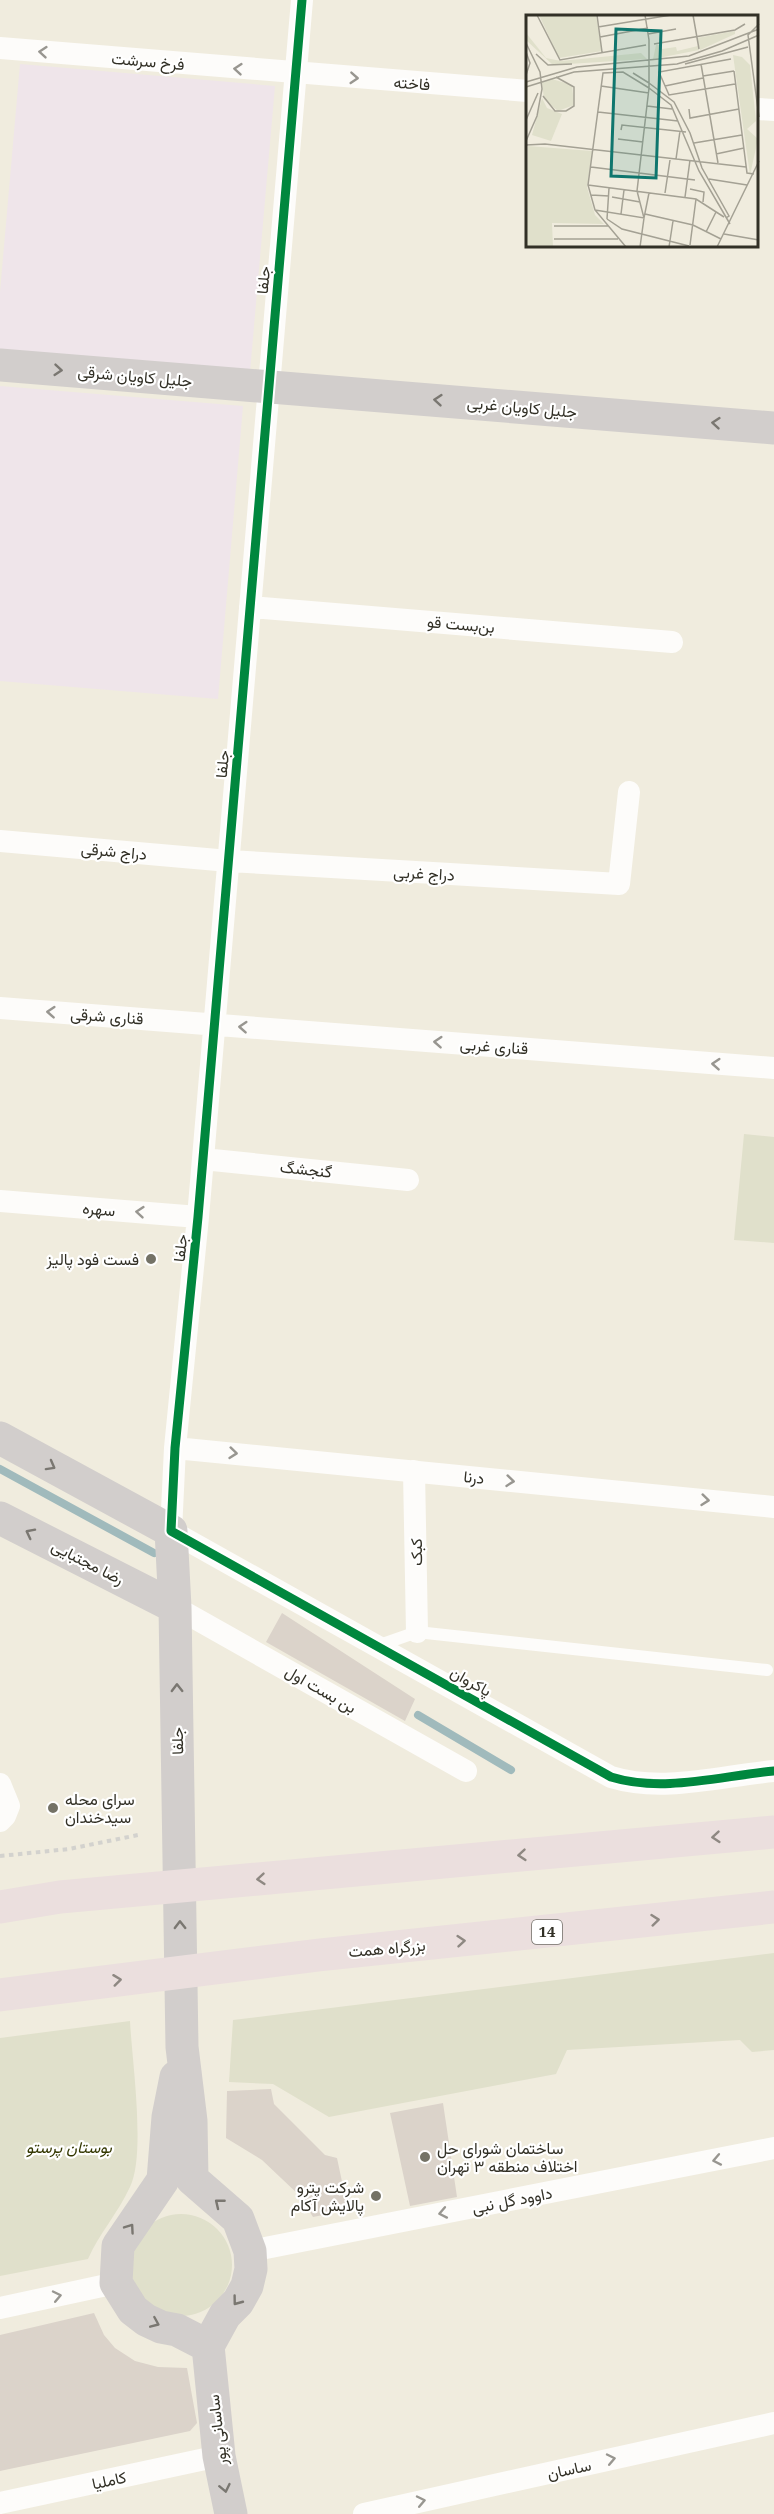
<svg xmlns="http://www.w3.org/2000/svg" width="774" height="2514" viewBox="0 0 774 2514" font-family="'Noto Serif',Vazirmatn,serif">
<rect width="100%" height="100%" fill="#f0ecde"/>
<path fill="#efe5ea" d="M20 64 275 86 250 372 0 350V292Z
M0 386 243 406 218 699 0 681Z"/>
<path fill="#e0e0cb" d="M744 1134 774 1137V1243L734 1240Z
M774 1953V2050L752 2052 740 2040 567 2050 556 2074 329 2117 273 2084 229 2082 233 2020Z
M130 2021C132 2061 146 2154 130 2187 118 2213 99 2234 88 2259L0 2276V2038Z
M130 2265a51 51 0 1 1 102 0a51 51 0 1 1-102 0Z"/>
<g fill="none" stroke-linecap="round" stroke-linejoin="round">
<path stroke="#a0babc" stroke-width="8" d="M0 1469 154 1553
M418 1715 511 1770"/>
</g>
<path fill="#dbd3ca" d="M282 1613 415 1699 405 1721 266 1642Z
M271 2089 274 2104 325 2155 337 2158 348 2210 313 2217 300 2196 262 2160 226 2138 227 2091Z
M443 2103 457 2197 410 2206 390 2113Z
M94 2313 104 2335 115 2348 135 2361 158 2367 187 2368 197 2423 190 2431 0 2471V2335Z"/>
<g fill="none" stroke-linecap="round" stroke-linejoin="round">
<path stroke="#d3d2ce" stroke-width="4" stroke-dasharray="4.5 4.5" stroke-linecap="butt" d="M0 1856 69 1849 138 1835"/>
<path stroke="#fdfcfa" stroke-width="12" d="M377 1646 417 1632 767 1670"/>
<path stroke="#fdfcfa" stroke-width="22" d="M302 0 198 1217 175 1448 171 1531 611 1777C663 1793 720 1776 774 1771
M0 48 528 91
M758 109 774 110
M250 607 672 642
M0 841 229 861 619 884 629 792
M0 1008 774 1068
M203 1159 408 1180
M0 1201 198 1217
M175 1448 774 1507
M414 1471 417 1632
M175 1607 466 1771
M0 1784 9 1806 5 1816 0 1821
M250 2251 774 2148
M0 2308 116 2283
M0 2503 219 2456
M364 2514 774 2423"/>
<path stroke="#d2cecc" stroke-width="33" d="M0 365 774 428
M0 1438 171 1531 175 1607 182 2047 191 2121 192 2179 238 2219 250 2251 251 2269 247 2286 238 2302 225 2315 208 2346
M0 1518 175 1607
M176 2077 168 2117 163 2180 118 2246 116 2283 133 2310 146 2320 161 2327 177 2330 208 2346
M208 2346 219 2456 231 2514"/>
<path stroke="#ebdfde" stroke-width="33" d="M0 1907 60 1897 774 1832
M0 1995 319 1955 774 1907"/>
<g stroke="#fff" stroke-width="13">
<path id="cycleway" d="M302 0 198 1217 175 1448 171 1531 611 1777C663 1793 720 1776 774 1771"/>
</g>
<use href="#cycleway" stroke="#00873e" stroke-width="9"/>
</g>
<defs><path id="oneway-chevron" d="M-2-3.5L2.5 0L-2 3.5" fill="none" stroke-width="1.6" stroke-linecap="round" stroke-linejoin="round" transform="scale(1.5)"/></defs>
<g stroke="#989690">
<use href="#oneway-chevron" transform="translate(43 52) rotate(-175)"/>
<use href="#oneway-chevron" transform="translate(238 69) rotate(-175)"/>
<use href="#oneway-chevron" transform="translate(354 78) rotate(4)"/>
<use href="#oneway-chevron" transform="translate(51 1012) rotate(-176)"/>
<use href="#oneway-chevron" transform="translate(243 1027) rotate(-176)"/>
<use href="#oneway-chevron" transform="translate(438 1042) rotate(-176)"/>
<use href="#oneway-chevron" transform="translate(716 1064) rotate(-176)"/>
<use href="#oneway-chevron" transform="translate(140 1212) rotate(-175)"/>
<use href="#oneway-chevron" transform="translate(233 1453) rotate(6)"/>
<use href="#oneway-chevron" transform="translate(510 1481) rotate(6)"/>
<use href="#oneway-chevron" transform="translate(705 1500) rotate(6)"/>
<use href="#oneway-chevron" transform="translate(717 2160) rotate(169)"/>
<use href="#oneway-chevron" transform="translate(443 2213) rotate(169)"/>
<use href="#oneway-chevron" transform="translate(57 2296) rotate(-12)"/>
<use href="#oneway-chevron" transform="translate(611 2459) rotate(-12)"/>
<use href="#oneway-chevron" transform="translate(421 2501) rotate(-12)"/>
</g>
<g stroke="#7a7771">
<use href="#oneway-chevron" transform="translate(58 370) rotate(5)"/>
<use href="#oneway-chevron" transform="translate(438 400) rotate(-175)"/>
<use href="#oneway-chevron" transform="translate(716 423) rotate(-175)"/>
<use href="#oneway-chevron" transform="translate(51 1466) rotate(29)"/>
<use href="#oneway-chevron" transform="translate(30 1533) rotate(-153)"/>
<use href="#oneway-chevron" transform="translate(177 1688) rotate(-91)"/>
<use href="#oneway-chevron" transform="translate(180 1925) rotate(-91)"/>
<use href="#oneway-chevron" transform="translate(219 2203) rotate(-141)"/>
<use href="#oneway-chevron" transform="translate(130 2228) rotate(-55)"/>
<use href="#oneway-chevron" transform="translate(237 2301) rotate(127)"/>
<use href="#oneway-chevron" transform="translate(155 2323) rotate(23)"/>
<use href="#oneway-chevron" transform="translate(225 2488) rotate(78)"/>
</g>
<g stroke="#8e8882">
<use href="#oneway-chevron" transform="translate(716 1837) rotate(175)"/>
<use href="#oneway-chevron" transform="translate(522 1855) rotate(175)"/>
<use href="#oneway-chevron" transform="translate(261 1879) rotate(175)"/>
<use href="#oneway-chevron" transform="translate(655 1920) rotate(-6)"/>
<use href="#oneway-chevron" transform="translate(461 1941) rotate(-5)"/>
<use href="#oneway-chevron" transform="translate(117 1980) rotate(-7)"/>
</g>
<g fill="#747266" stroke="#fff" stroke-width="2">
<circle cx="151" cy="1259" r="6"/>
<circle cx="53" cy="1808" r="6"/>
<circle cx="425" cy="2157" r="6"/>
<circle cx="376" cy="2196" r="6"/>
</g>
<g text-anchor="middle" stroke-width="4.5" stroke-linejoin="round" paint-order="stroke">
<rect fill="#fff" stroke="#706e67" stroke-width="1.5" x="532" y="1920" width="30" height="24" rx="4.5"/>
<g font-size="15" font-weight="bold" fill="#323026">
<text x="547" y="1937">14</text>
</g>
<g font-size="16" fill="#323026" stroke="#fff">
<text transform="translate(148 61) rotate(5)" y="6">فرخ سرشت</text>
<text transform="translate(412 83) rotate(4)" y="6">فاخته</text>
<text transform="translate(263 280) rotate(-85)" y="6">جلفا</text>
<text transform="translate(135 376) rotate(5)" y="6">جلیل کاویان شرقی</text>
<text transform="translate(522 407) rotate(5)" y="6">جلیل کاویان غربی</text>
<text transform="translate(461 624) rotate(5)" y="6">بن‌بست قو</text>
<text transform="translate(222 764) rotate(-85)" y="6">جلفا</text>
<text transform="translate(114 851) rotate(5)" y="6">دراج شرقی</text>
<text transform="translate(424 873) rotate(3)" y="6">دراج غربی</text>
<text transform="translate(107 1016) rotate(4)" y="6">قناری شرقی</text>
<text transform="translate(494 1046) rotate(4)" y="6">قناری غربی</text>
<text transform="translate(306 1169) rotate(6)" y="6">گنجشگ</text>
<text transform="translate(99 1209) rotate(5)" y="6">سهره</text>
<text transform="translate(180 1248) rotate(-84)" y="6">جلفا</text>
<text transform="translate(474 1477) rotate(6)" y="6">درنا</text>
<text transform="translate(416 1552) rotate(-91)" y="6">کبک</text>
<text transform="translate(88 1562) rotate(27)" y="6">رضا مجتبایی</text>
<text transform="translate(471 1681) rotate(29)" y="6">پاکروان</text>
<text transform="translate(321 1689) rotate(30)" y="6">بن بست اول</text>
<text transform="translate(177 1741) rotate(-91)" y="6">جلفا</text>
<text transform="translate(387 1948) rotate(-5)" y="6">بزرگراه همت</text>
<text transform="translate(512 2200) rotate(-11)" y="6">داوود گل نبی</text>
<text transform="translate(217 2430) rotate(-97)" y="6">ساسانی پور</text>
<text transform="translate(569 2469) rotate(-12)" y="6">ساسان</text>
<text transform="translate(109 2480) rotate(-12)" y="6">کاملیا</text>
</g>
<g font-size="16" fill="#323026" stroke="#fff" text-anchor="end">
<text x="139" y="1265">فست فود پالیز</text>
<text x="65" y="1805" text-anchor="start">سرای محله<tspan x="65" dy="18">سیدخندان</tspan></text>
<text x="437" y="2154" text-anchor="start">ساختمان شورای حل<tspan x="437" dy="18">اختلاف منطقه ۳ تهران</tspan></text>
<text x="364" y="2193">شرکت پترو<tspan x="364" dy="18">پالایش آکام</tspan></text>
</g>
<g font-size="16" font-style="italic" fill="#333700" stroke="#fff">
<text x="69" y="2153">بوستان پرستو</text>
</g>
</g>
<g transform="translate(526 15)">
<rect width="232" height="232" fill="#f0ecde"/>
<path d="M13 0H70L76 36 33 43ZM209 16V19L174 35 171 23ZM0 18 20 43 35 46 115 38 121 44 27 50 0 25ZM130 30H135L136 34 150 32 151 36 172 31 173 35 127 44ZM207 40 216 42 224 50 230 106 221 114 232 124 224 160ZM26 64 46 70 48 90 32 96 18 84 16 67ZM16 83 21 93 36 99 25 126 6 120ZM2 131 66 136 61 172 69 200 78 209 26 208 27 232H0Z" fill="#e0e0cb"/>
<path fill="none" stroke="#a4a194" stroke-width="1.5" d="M11 0 34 45 120 30M71 0 76 37M119 0 123 25M167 0 173 34M233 9 222 20 233 102M72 12 145 0M122 19 150 14M74 22 122 13M123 25V73L145 90 173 156 204 209M0 28 14 57 16 74 11 101 0 126M128 29 209 15 219 9M0 37 4 48 0 60M10 39 22 50 46 49M205 44 133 57 143 80 209 69M159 49 222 32M175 49 192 148M208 56 221 158 228 159M107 58 123 68M177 61 208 56M0 67 51 52 163 41 233 14M123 68 148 87 164 118 176 153 203 201 200 203M75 71 123 78M139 71 177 63M0 72 48 57 151 49 196 36 233 20M17 81 29 96H40L48 91V72L30 62M121 91 146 94M163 94 164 103 213 94M72 97 152 106M0 105 12 78M95 115 96 110 160 117M92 124 117 127M168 128 216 120M0 130 19 129 220 152M190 139 218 133M150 144 154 116M65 152 169 165M183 164 221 170M62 170 170 184 198 202M164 174 178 177 177 187M139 178 144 145M65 180 83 181M86 182 114 187M159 182 164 145M69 195 118 203 123 178M95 199 98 175M119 199 167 210 195 224M81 204 96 214 163 231M81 204 83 173M28 211H82M180 217 190 197M198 219 233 225M28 224H92M164 230 170 184M100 232 69 195 62 170 77 58 97 57 123 73 111 176 118 203 114 232M143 232 147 206M191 232 233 146"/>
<path fill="#0f766e" fill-opacity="0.15" stroke="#0f766e" stroke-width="3" d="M90 14 135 16 130 163 85 161Z"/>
<rect width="232" height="232" fill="none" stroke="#323026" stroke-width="3"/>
</g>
</svg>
